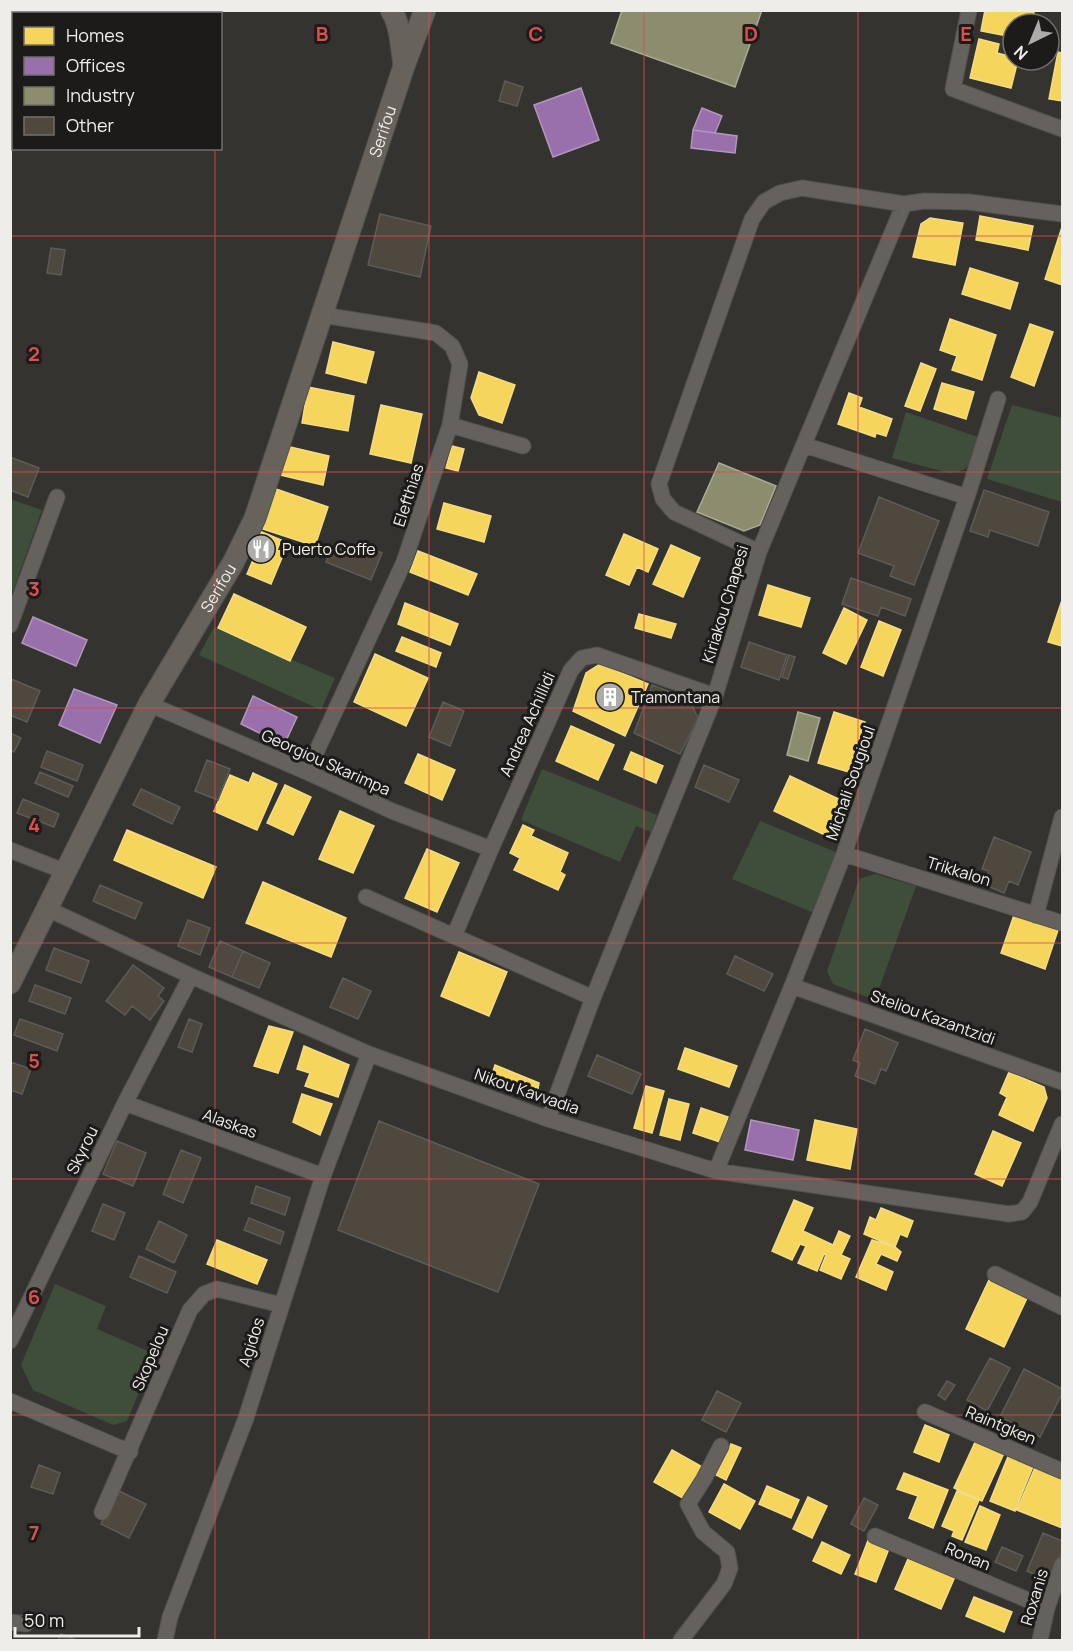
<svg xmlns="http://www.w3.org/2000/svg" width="1073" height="1651" viewBox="0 0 1073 1651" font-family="Manrope,sans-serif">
<rect width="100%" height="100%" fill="#353330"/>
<path fill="#3f4e3a" d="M1012 405 1062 418V502L987 479Z
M906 412 978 437 969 465 965 469 958 472 949 473 892 458Z
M10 499 42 510 13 591 10 590Z
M214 627 335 678 321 710 199 655Z
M542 769 657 815 651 832 636 826 620 862 521 820Z
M760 821 838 853 814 913 732 879Z
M875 874 916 886 875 1000 833 984 827 971 859 879Z
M55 1284 106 1306 97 1329 155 1354 127 1421 113 1425 33 1390 21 1365Z"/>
<path fill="#f6d55c" stroke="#f4dc86" stroke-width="1.5" d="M985 10H1024L1034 12 1032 24H1013V37L981 31Z
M979 39 999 44 997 53 1013 57V60H1018L1011 88 970 78Z
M1058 52 1062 53V101L1049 99Z
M980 216 1033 226 1028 250 976 240Z
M930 218 963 223 955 265 913 257 921 224Z
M1062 227V285L1045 279Z
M970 268 1018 283 1010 309 962 294Z
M950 319 996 335 982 380 952 370 957 356 940 350Z
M1030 324 1053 332 1034 386 1011 377Z
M333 342 374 352 366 383 326 373Z
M921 363 936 369 920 411 905 406Z
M479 372 515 385 502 423 479 415 471 398Z
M942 383 974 392 966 419 934 409Z
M308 387 354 396 348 431 302 423Z
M849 393 862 398 859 407 892 419 886 436 876 433 875 437 838 424Z
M381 405 422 414 411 463 370 454Z
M286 446 329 456 323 485 280 475Z
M452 446 464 449 458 471 446 468Z
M276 489 328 507 315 546 263 529Z
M444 503 491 516 484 542 437 529Z
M257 530 281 540 277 550 284 553 271 584 247 574 256 553 248 550Z
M624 534 658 549 648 572 637 567 629 585 606 575Z
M671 545 700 558 683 597 653 584Z
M418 551 477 574 468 595 410 572Z
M768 585 810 598 801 627 759 615Z
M234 594 306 627 290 661 218 628Z
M1062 600V646L1048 642Z
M405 603 458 624 450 645 398 624Z
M844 608 867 620 846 664 823 653Z
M639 614 676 624 671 638 635 628Z
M879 621 901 630 883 676 861 667Z
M402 637 441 653 436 667 396 651Z
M375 654 428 678 406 726 354 702Z
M600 664 648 684 625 736 573 711 586 673Z
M834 712 865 722 849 772 818 763Z
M571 726 614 745 598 780 556 761Z
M631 752 663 766 656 783 624 769Z
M418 754 455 770 442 800 405 783Z
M253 773 277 784 257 830 214 811 230 775 249 783Z
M790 776 843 801 827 836 774 811Z
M285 785 311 797 293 835 267 823Z
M340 811 374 826 353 873 319 859Z
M523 825 534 830 531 836 568 853 560 872 565 875 558 890 514 870 520 858 510 853Z
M127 830 216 867 203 898 114 860Z
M427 849 459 863 437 912 405 898Z
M263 882 346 918 331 957 246 923Z
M1014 915 1058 930 1045 969 1001 953Z
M459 952 507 972 489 1016 441 996Z
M269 1026 293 1032 278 1073 254 1066Z
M304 1046 349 1065 338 1097 305 1086 310 1073 297 1069Z
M685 1048 737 1066 729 1087 678 1069Z
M495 1065 539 1083 537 1095 491 1078Z
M1009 1072 1044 1087 1047 1098 1033 1131 999 1115 1007 1097 1000 1093Z
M646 1086 664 1091 652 1133 634 1128Z
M302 1094 332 1104 320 1135 293 1122Z
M669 1099 689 1104 680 1140 660 1135Z
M701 1108 728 1117 720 1142 693 1133Z
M815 1120 857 1129 850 1169 807 1160Z
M993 1131 1021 1143 1002 1186 975 1174Z
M794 1200 813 1208 803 1231 833 1245 839 1231 850 1236 841 1255 850 1259 841 1279 820 1270 826 1255 824 1254 817 1271 798 1263 806 1246 800 1244 792 1260 772 1251Z
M881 1208 913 1221 907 1237 900 1234 895 1247 864 1234 870 1217 876 1220Z
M217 1240 267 1260 257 1284 207 1264Z
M872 1240 895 1247 901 1252 897 1261 881 1254 876 1264 893 1272 886 1290 856 1277Z
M989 1280 1027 1298 1004 1347 966 1329Z
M925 1425 949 1435 939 1462 914 1452Z
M977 1438 1005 1451 982 1501 954 1488Z
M731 1444 741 1448 726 1480 716 1475Z
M672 1450 706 1469 688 1501 654 1482Z
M1009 1454 1034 1464 1015 1511 990 1501Z
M1036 1465 1062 1476V1528L1017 1510Z
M904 1473 948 1490 933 1528 909 1518 918 1496 897 1489Z
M724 1484 755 1501 740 1529 709 1512Z
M767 1486 799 1500 791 1518 759 1504Z
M957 1491 979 1500 962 1540 952 1536 954 1531 942 1526Z
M808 1497 827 1506 812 1538 793 1529Z
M980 1506 1000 1515 986 1550 965 1542Z
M869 1538 890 1546 876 1582 855 1574Z
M822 1542 850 1555 841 1574 813 1561Z
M911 1552 957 1572 941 1609 895 1589Z
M974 1597 1012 1612 1004 1632 966 1616Z"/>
<path fill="#9970ab" stroke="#b396be" stroke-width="1.5" d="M581 88 599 140 553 157 534 105Z
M702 108 722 116 715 133 693 130Z
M693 130 737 136 735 153 691 148Z
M33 617 87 640 76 666 22 643Z
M74 689 117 705 100 743 59 725Z
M253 696 297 717 284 745 241 724Z
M751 1120 799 1130 793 1160 745 1150Z"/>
<path fill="#8c8c6e" stroke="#aaa993" stroke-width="1.5" d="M622 10H762L735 87 611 43Z
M719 463 776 486 760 525 744 531 697 512Z
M798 712 820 718 808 761 787 755Z"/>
<path fill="#4e483e" stroke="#5d5b58" stroke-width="1.5" d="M505 81 523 87 517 106 499 101Z
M380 214 431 226 420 277 368 265Z
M51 248 65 250 61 275 47 273Z
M10 457 39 468 28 497 10 490Z
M984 490 1049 512 1038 546 990 530 988 537 970 531Z
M879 497 939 521 914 585 890 576 894 566 858 553Z
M356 542 382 553 371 580 326 562 333 546 351 554Z
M851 578 911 599 905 616 881 607 878 616 842 604Z
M749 642 787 655 779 680 741 667Z
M789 655 795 657 788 679 782 677Z
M11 679 40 691 27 722 10 715Z
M652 685 689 699 698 718 680 754 634 733Z
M443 702 464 711 450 746 429 737Z
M10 733 21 738 14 752 10 751Z
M47 751 83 765 77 781 41 767Z
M207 760 230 769 218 800 195 791Z
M704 765 739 780 729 802 695 787Z
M40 772 73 786 68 797 35 783Z
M141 789 180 807 172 824 133 805Z
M23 799 59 814 54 827 17 813Z
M994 837 1031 852 1018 885 1009 881 1004 893 983 884 989 871 982 869Z
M100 885 142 903 135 919 93 901Z
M188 920 210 928 200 955 178 946Z
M220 941 243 951 232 977 209 967Z
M54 948 89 961 81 983 46 970Z
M243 951 270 963 259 988 232 977Z
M735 956 773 974 764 991 727 974Z
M133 965 164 988 158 996 164 1001 150 1020 132 1006 125 1015 106 1001Z
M343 978 371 991 358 1019 330 1007Z
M35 985 71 998 65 1014 29 1001Z
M20 1019 63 1034 57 1051 14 1035Z
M189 1019 202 1024 192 1052 178 1047Z
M865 1029 898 1043 886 1071 881 1069 875 1084 855 1076 860 1063 853 1060Z
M597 1055 641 1074 632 1094 588 1076Z
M10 1062 31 1069 22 1094 10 1090Z
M379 1121 539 1184 498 1292 338 1230Z
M117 1141 146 1153 133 1186 103 1174Z
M181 1150 201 1158 183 1203 163 1194Z
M256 1186 290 1198 285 1215 251 1203Z
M103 1204 125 1213 114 1240 92 1231Z
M249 1218 284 1232 280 1244 244 1230Z
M159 1221 187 1235 174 1263 146 1249Z
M139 1256 176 1272 167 1293 130 1277Z
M990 1358 1010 1368 987 1411 967 1400Z
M1024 1369 1062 1389V1394L1040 1437 1000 1417Z
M947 1381 955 1385 945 1400 938 1395Z
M717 1391 741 1403 726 1432 702 1420Z
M39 1465 60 1473 53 1494 31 1487Z
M117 1490 146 1504 129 1538 101 1524Z
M864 1498 878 1505 864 1531 851 1524Z
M1043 1533 1062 1541V1552L1050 1581 1027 1571Z
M1002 1547 1023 1556 1016 1571 995 1562Z
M61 1634 76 1640H58Z"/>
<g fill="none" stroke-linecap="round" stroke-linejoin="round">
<g stroke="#52514e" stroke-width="17">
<path id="street" d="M969 10 953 89 1062 129
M450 425 523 446
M804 445 967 497
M759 552 674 512 663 499 659 484 752 219 764 202 780 193 802 188 904 204 924 201 969 202 1062 214
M10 625 57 497
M149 704 307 772 392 811 491 849
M307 772 404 562 450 425 460 364 452 346 436 333 322 315
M10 850 66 872
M844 854 1062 923
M366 897 593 998
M48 909 191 976 369 1054 548 1119 716 1171 1009 1214 1022 1212 1030 1202 1062 1124
M1036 915 1062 817
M454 936 491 849 571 670 582 658 597 655 715 696
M792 986 1062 1082
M125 1103 323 1176
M548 1119 593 998 715 696 759 552 904 204
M716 1171 792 986 844 854 967 497 998 399
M995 1274 1062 1307
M10 1341 125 1103 191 976
M10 1401 130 1452
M925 1412 1062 1471
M102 1512 190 1310 204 1294 217 1289 281 1305
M875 1536 1047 1608
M10 1622 26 1624
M165 1640 170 1617 246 1418 323 1176 369 1054
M681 1640 724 1584 730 1568 727 1552 703 1532 688 1504 704 1479 721 1446
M1040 1640 1047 1608 1062 1565"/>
</g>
<g stroke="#52514e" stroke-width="23">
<g id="secondary">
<path d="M391 10C401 25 401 48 404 65"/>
<path d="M75 14 85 10"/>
<path d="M170 14 178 10"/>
<path d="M10 33 14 32"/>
<path d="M10 64 14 63"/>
<path id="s1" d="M10 983 149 704 233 563 255 518 404 66 425 10"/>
</g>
</g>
<use href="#street" stroke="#65615c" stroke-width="15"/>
<use href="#secondary" stroke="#67625b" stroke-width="21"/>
</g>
<path fill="none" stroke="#db4f4f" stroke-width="1.5" stroke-opacity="0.55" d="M215 10V14M429 10V1640M644 10V1640M858 10V1640M215 148V1640M10 236H1062M10 472H1062M10 708H1062M10 943H1062M10 1179H1062M10 1415H1062"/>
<defs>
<g id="restaurant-disc" transform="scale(1.5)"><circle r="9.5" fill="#aeaca8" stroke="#1d1b19"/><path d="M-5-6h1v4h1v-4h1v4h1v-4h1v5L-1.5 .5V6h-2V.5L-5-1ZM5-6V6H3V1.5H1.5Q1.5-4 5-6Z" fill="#fff"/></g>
<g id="building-disc" transform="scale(1.5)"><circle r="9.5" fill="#aeaca8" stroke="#1d1b19"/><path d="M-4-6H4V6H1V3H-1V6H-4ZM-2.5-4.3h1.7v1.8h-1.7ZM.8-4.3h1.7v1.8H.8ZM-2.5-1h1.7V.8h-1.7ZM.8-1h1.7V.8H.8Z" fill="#fff"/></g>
</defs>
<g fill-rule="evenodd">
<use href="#restaurant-disc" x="261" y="549"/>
<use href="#building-disc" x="610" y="697"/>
</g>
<g text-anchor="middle" stroke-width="6" stroke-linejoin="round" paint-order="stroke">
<g font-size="16" fill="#efede9" stroke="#1d1b19">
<text dy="6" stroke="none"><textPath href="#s1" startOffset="933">Serifou</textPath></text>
<text transform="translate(408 495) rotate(-72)" y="6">Elefthias</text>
<text dy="6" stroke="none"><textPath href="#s1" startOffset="447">Serifou</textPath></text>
<text transform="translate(725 604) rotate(-73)" y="6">Kiriakou Chapesi</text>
<text transform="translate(527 724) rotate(-66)" y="6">Andrea Achillidi</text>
<text transform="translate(326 762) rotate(24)" y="6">Georgiou Skarimpa</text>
<text transform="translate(850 783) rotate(-71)" y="6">Michali Sougioul</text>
<text transform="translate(959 871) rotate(17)" y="6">Trikkalon</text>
<text transform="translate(933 1017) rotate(20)" y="6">Steliou Kazantzidi</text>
<text transform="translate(527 1091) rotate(19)" y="6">Nikou Kavvadia</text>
<text transform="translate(230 1123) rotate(20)" y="6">Alaskas</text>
<text transform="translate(82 1150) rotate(-64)" y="6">Skyrou</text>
<text transform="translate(251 1342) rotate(-72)" y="6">Agidos</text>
<text transform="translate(150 1358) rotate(-67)" y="6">Skopelou</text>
<text transform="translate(1001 1425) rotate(23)" y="6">Raintgken</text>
<text transform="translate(968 1556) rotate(23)" y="6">Ronan</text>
<text transform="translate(1034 1597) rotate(-73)" y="6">Roxanis</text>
</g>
<g font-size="16" fill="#efede9" stroke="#1d1b19" text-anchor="start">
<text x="282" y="555">Puerto Coffe</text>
<text x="631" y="703">Tramontana</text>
</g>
</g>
<g font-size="20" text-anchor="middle" font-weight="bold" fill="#db4f4f" stroke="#1d1b19" stroke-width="6" stroke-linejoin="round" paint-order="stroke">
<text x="322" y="41">B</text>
<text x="536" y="41">C</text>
<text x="751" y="41">D</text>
<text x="966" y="41">E</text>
<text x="34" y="361">2</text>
<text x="34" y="596">3</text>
<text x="34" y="832">4</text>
<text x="34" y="1068">5</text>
<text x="34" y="1304">6</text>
<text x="34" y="1540">7</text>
</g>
<rect width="1073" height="1651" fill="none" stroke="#efede9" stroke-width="24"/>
<rect x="12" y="12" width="210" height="138" fill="#1d1b19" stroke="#716f6c" stroke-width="1.5"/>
<rect x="24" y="27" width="30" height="18" fill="#f6d55c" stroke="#716f6c" stroke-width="1.5"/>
<text x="66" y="42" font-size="18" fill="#efede9">Homes</text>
<rect x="24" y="57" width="30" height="18" fill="#9970ab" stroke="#716f6c" stroke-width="1.5"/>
<text x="66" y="72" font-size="18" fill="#efede9">Offices</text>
<rect x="24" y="87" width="30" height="18" fill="#8c8c6e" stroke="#716f6c" stroke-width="1.5"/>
<text x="66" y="102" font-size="18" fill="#efede9">Industry</text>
<rect x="24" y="117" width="30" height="18" fill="#4e483e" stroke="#716f6c" stroke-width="1.5"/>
<text x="66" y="132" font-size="18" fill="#efede9">Other</text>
<g transform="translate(1031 42) rotate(223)"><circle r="28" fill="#1d1b19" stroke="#716f6c" stroke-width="1.5"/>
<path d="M0-4.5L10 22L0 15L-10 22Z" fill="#aeaca8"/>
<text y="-9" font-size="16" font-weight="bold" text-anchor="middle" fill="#efede9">N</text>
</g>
<path d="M15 1627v9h124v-9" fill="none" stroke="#efede9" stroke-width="3"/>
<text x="24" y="1627" font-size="18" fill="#efede9" stroke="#1d1b19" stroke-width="4.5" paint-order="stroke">50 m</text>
</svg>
